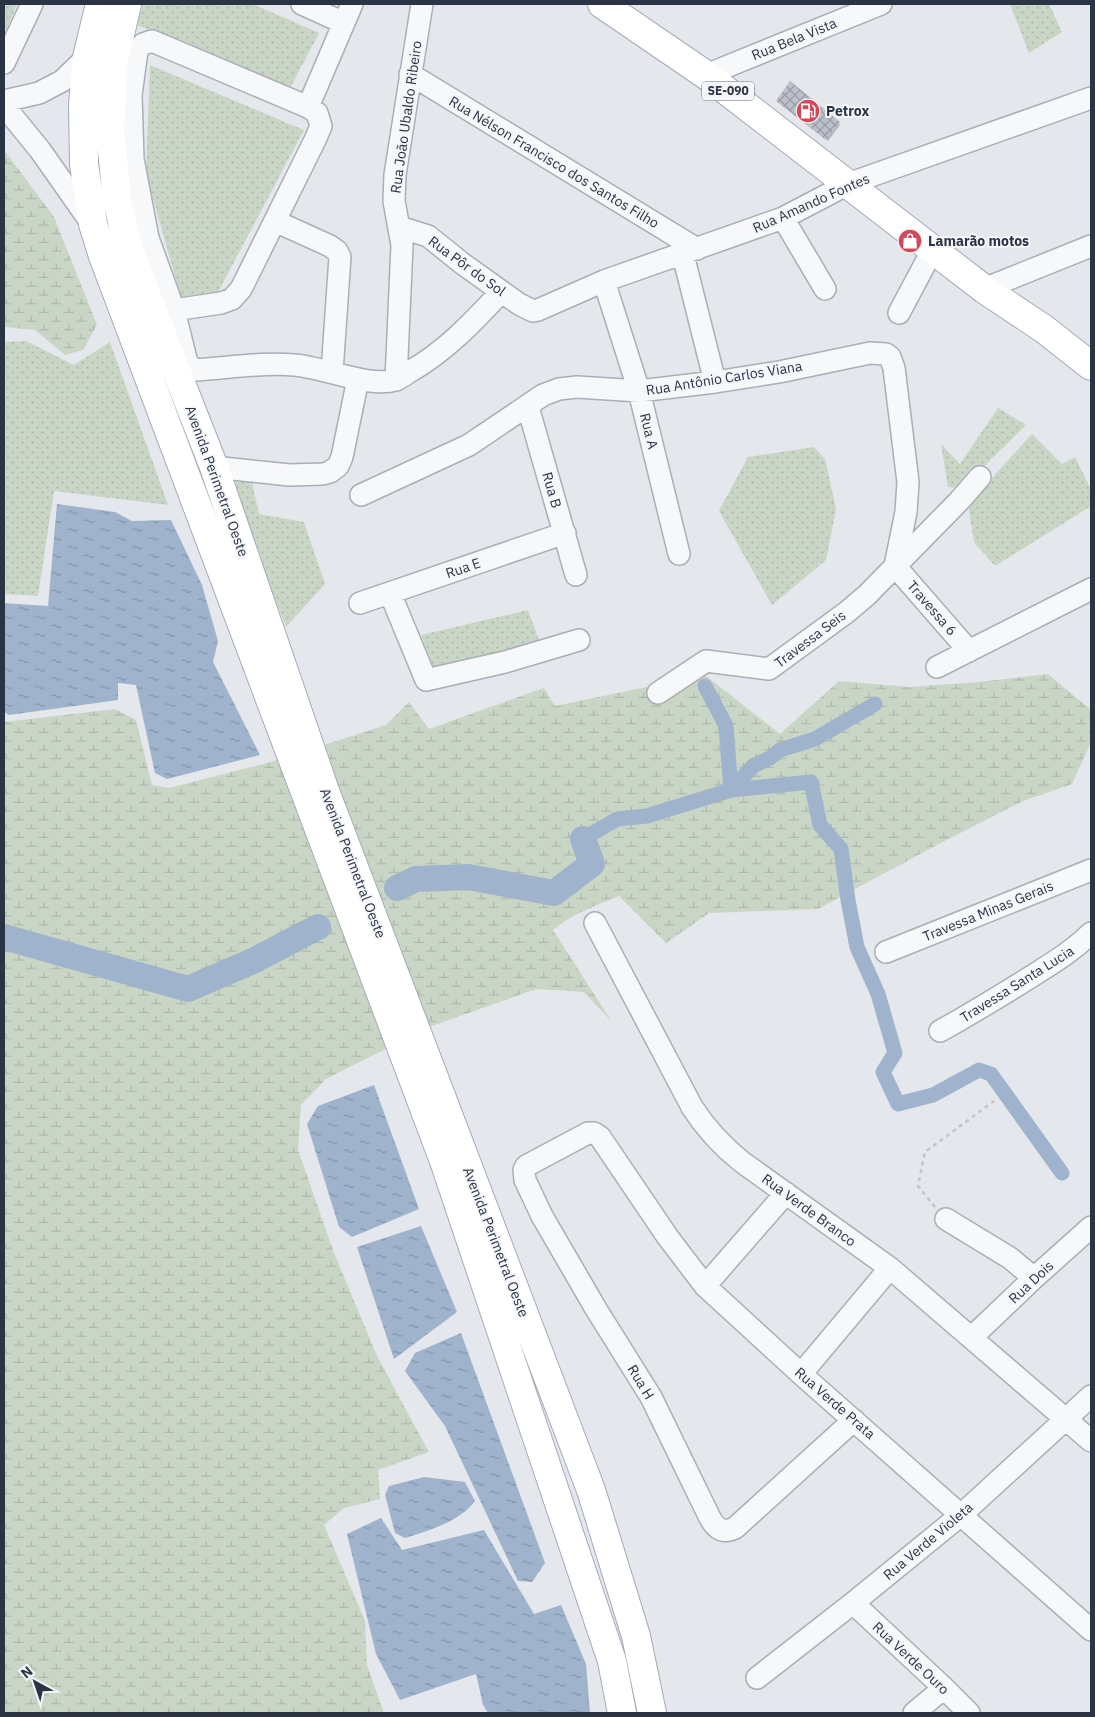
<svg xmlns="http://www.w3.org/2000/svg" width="1095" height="1717" viewBox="0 0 1095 1717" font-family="'IBM Plex Sans',sans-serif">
<defs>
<pattern id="grass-dots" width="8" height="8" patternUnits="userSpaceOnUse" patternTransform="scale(1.25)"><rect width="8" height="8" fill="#c9d6c5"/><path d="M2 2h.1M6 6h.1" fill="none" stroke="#adb8ab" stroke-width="1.8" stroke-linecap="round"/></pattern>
<pattern id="wetland-marsh" width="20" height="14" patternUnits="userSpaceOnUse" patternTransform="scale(1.25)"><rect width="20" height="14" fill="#c9d6c5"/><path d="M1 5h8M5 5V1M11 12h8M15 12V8" fill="none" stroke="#adb8ab"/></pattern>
<pattern id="water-ripples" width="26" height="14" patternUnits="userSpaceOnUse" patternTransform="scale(1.25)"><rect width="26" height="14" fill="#9fb4cc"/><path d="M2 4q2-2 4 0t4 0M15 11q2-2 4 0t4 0" fill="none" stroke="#8293a7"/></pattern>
<pattern id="building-cross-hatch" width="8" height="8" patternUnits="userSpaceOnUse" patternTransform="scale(1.25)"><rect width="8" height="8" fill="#bbc0ca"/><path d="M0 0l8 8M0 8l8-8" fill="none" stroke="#989da6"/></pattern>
</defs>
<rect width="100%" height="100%" fill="#e4e7ec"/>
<path fill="url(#grass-dots)" d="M4 4H17L4 35Z
M143 4H253L319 33 290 88 137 25Z
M1010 4H1049L1062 32 1029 53Z
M150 65 304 130 218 292 181 297 146 174Z
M26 341 74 365 110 342 168 505 54 491 38 596 4 594V342Z
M998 408 1026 425 961 489 948 487 941 444 960 464Z
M1032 434 1062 464 1075 457 1091 490V506L995 566 974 542 968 504Z
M814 447 825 459 836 509 826 560 772 605 719 511 748 457Z
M251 478 259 514 304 522 325 584 286 627 230 484Z
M528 610 540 643 434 669 421 635Z"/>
<path fill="url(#wetland-marsh)" d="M4 150 54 217 97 325 83 350 65 355 35 330 4 327Z
M1048 674 1091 710V742L1072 784 1023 801 935 846 818 909 709 913 666 943 619 896C595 906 572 914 553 930L612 1022 584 992 536 989 429 1027 326 1079 301 1105 298 1150 334 1253 378 1358 429 1452 378 1470 380 1499 344 1508 324 1525 365 1621 367 1665 384 1713H4V722L115 709 136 720 152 785 169 788 271 762 386 725 409 702 429 729 544 688 555 706 705 675 780 734 839 681 909 687 979 682Z"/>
<path fill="url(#water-ripples)" d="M57 504 115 512 132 521 171 520 202 585 218 641 213 662 260 755 167 779 155 773 136 685 118 683V700L9 715 4 712V603L48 606Z
M374 1085 419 1209 352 1237 339 1227 307 1124 318 1106Z
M421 1226 457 1312 394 1359 357 1247Z
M461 1333 545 1563 532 1582 518 1581 445 1426 405 1371 415 1353Z
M424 1477 465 1482 475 1501C459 1522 430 1530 405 1538L395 1533 385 1495 389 1486Z
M381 1518 402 1550 484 1530 534 1614 561 1605 586 1664 590 1713H488L483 1705 476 1674 400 1700 376 1654 347 1534Z"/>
<path fill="#0003" d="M779 103 839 123 840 125 828 141Z"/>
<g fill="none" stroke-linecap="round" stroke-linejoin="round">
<path stroke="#9fb4cc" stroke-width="15" d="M705 686 726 726 731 790
M731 790 753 766 770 758 780 750 815 739 875 704
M583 839 617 819 647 816 731 790 811 782 820 825 841 849 848 900 857 947 878 994 895 1053 883 1072 898 1104 933 1095 979 1070 991 1074 1062 1173"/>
<path stroke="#9fb4cc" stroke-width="26" d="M397 888 416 879 468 877 554 893 592 864 583 839
M4 937 188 989 253 961 318 927"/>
</g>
<path fill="url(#building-cross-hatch)" d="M790 81 840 122 826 140 776 101Z"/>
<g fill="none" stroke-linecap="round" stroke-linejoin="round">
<g stroke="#a9aeb7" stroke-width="24">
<path id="minor" d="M302 4 344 23
M4 63 32 4
M410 74 697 249
M706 75 881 4
M4 101 39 93 62 81 87 57
M4 106 40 150 92 224
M308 107 352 4
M783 218 825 289
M275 221 330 246 337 251 340 257 332 372
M399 227 428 236 463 264 519 304 533 311 538 310 604 281 783 218 848 184 1091 98
M683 255 715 382
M604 281 639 391 679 554
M984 289 1091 246
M174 310 221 303 232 299 241 289 315 140 321 126 317 113 308 107 152 41 143 44 137 51 131 95 133 159 148 238 174 310 187 363 195 370C227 368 263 362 294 365 324 367 368 388 396 380 400 378 405 375 409 372 445 352 474 321 501 292
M899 313 933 249
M396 380 402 245 394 201 395 175 422 4
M528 407 576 575
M214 467 289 475 323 474 330 472 338 466 342 457 358 379
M361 495 469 445 543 395 559 389 577 387 639 391 715 382 779 372 870 353 886 354 890 357 894 368 908 482 906 512 895 566
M895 566 969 651
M390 593 426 680 505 662 579 640
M360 603 565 533
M937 667 1091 589
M658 693 706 661 769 669 847 612 867 595 960 500 980 477
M595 923 692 1107C706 1129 722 1146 742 1162L890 1268 1091 1441
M886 952 1091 870
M940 1031C971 1014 1000 996 1029 978 1051 964 1073 951 1091 933
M946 1219 1010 1258 1034 1278
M705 1286 786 1193
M971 1338 1034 1278 1091 1227
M801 1374 890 1268
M854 1420 735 1528C722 1534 715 1528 709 1516L651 1397 596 1309 542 1216 525 1180 524 1170 526 1166 588 1133H594L600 1137 667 1236 705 1286 801 1374 1091 1630
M853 1603 944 1688 969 1713
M757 1678 853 1603 961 1515 1091 1396
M914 1713 944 1688"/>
</g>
<g stroke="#a3abb8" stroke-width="30">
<path id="major" d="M100 4 87 57 83 105 84 164 93 224 103 256 444 1161 612 1661 622 1713
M127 4 113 65 110 131 117 199 128 248 214 467 325 791 591 1490 636 1636 652 1713
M602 4 706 75 984 289 1044 329 1091 366"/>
</g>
<path stroke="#c2c5cb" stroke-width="2.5" stroke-dasharray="4 4" stroke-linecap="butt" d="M935 1207 918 1186 925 1152 994 1101"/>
<use href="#minor" stroke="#f7f8fa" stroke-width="21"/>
<use href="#major" stroke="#fff" stroke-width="28"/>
</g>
<defs>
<g id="fuel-disc" transform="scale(1.25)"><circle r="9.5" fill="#d1495b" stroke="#f4f6f9"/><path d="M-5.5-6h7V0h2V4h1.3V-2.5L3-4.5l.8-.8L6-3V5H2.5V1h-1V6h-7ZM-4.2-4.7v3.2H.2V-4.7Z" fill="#fff"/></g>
<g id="shop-disc" transform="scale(1.25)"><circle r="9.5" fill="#d1495b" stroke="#f4f6f9"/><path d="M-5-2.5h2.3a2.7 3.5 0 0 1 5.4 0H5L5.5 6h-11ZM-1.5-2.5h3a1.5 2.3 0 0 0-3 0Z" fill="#fff"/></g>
</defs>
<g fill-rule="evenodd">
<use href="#fuel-disc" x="808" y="111"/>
<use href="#shop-disc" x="910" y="241"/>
</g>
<g text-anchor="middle" stroke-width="4" stroke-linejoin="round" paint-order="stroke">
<rect fill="#f4f6f9" stroke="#676e7b" stroke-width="1" x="702" y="81.5" width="52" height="19" rx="4"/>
<g font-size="12" font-weight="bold" fill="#2b3445">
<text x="728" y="95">SE-090</text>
</g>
<g font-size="14" fill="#2b3445" stroke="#f4f6f9">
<text transform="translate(794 39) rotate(-22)" y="5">Rua Bela Vista</text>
<text transform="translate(406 117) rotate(-82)" y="5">Rua João Ubaldo Ribeiro</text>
<text transform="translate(554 162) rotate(31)" y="5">Rua Nélson Francisco dos Santos Filho</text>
<text transform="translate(811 203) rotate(-24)" y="5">Rua Amando Fontes</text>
<text transform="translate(467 266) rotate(36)" y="5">Rua Pôr do Sol</text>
<text transform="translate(724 378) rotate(-9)" y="5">Rua Antônio Carlos Viana</text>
<text transform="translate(649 431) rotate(76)" y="5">Rua A</text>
<text transform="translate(217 481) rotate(70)" y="5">Avenida Perimetral Oeste</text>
<text transform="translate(552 490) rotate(74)" y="5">Rua B</text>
<text transform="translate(463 568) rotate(-19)" y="5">Rua E</text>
<text transform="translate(932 608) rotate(49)" y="5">Travessa 6</text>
<text transform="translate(810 639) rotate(-37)" y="5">Travessa Seis</text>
<text transform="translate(353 863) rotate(69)" y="5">Avenida Perimetral Oeste</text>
<text transform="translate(988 911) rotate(-22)" y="5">Travessa Minas Gerais</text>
<text transform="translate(1017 984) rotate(-32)" y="5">Travessa Santa Lucia</text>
<text transform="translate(809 1210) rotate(36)" y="5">Rua Verde Branco</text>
<text transform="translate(496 1242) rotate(69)" y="5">Avenida Perimetral Oeste</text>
<text transform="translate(1031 1282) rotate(-43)" y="5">Rua Dois</text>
<text transform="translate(641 1382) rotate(59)" y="5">Rua H</text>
<text transform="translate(835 1403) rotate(41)" y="5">Rua Verde Prata</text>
<text transform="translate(928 1541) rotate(-40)" y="5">Rua Verde Violeta</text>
<text transform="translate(911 1658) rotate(43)" y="5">Rua Verde Ouro</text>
</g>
<g font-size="14" font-weight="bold" fill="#2b3445" stroke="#f4f6f9" text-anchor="start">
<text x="826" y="116">Petrox</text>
<text x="928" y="246">Lamarão motos</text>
</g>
</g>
<rect width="1095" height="1717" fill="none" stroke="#2b3445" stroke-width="10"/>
<g transform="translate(35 1682) rotate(320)" stroke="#f4f6f9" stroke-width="4" paint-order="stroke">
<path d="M0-4L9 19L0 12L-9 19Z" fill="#2b3445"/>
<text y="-8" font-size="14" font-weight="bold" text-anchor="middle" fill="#2b3445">N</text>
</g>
</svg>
